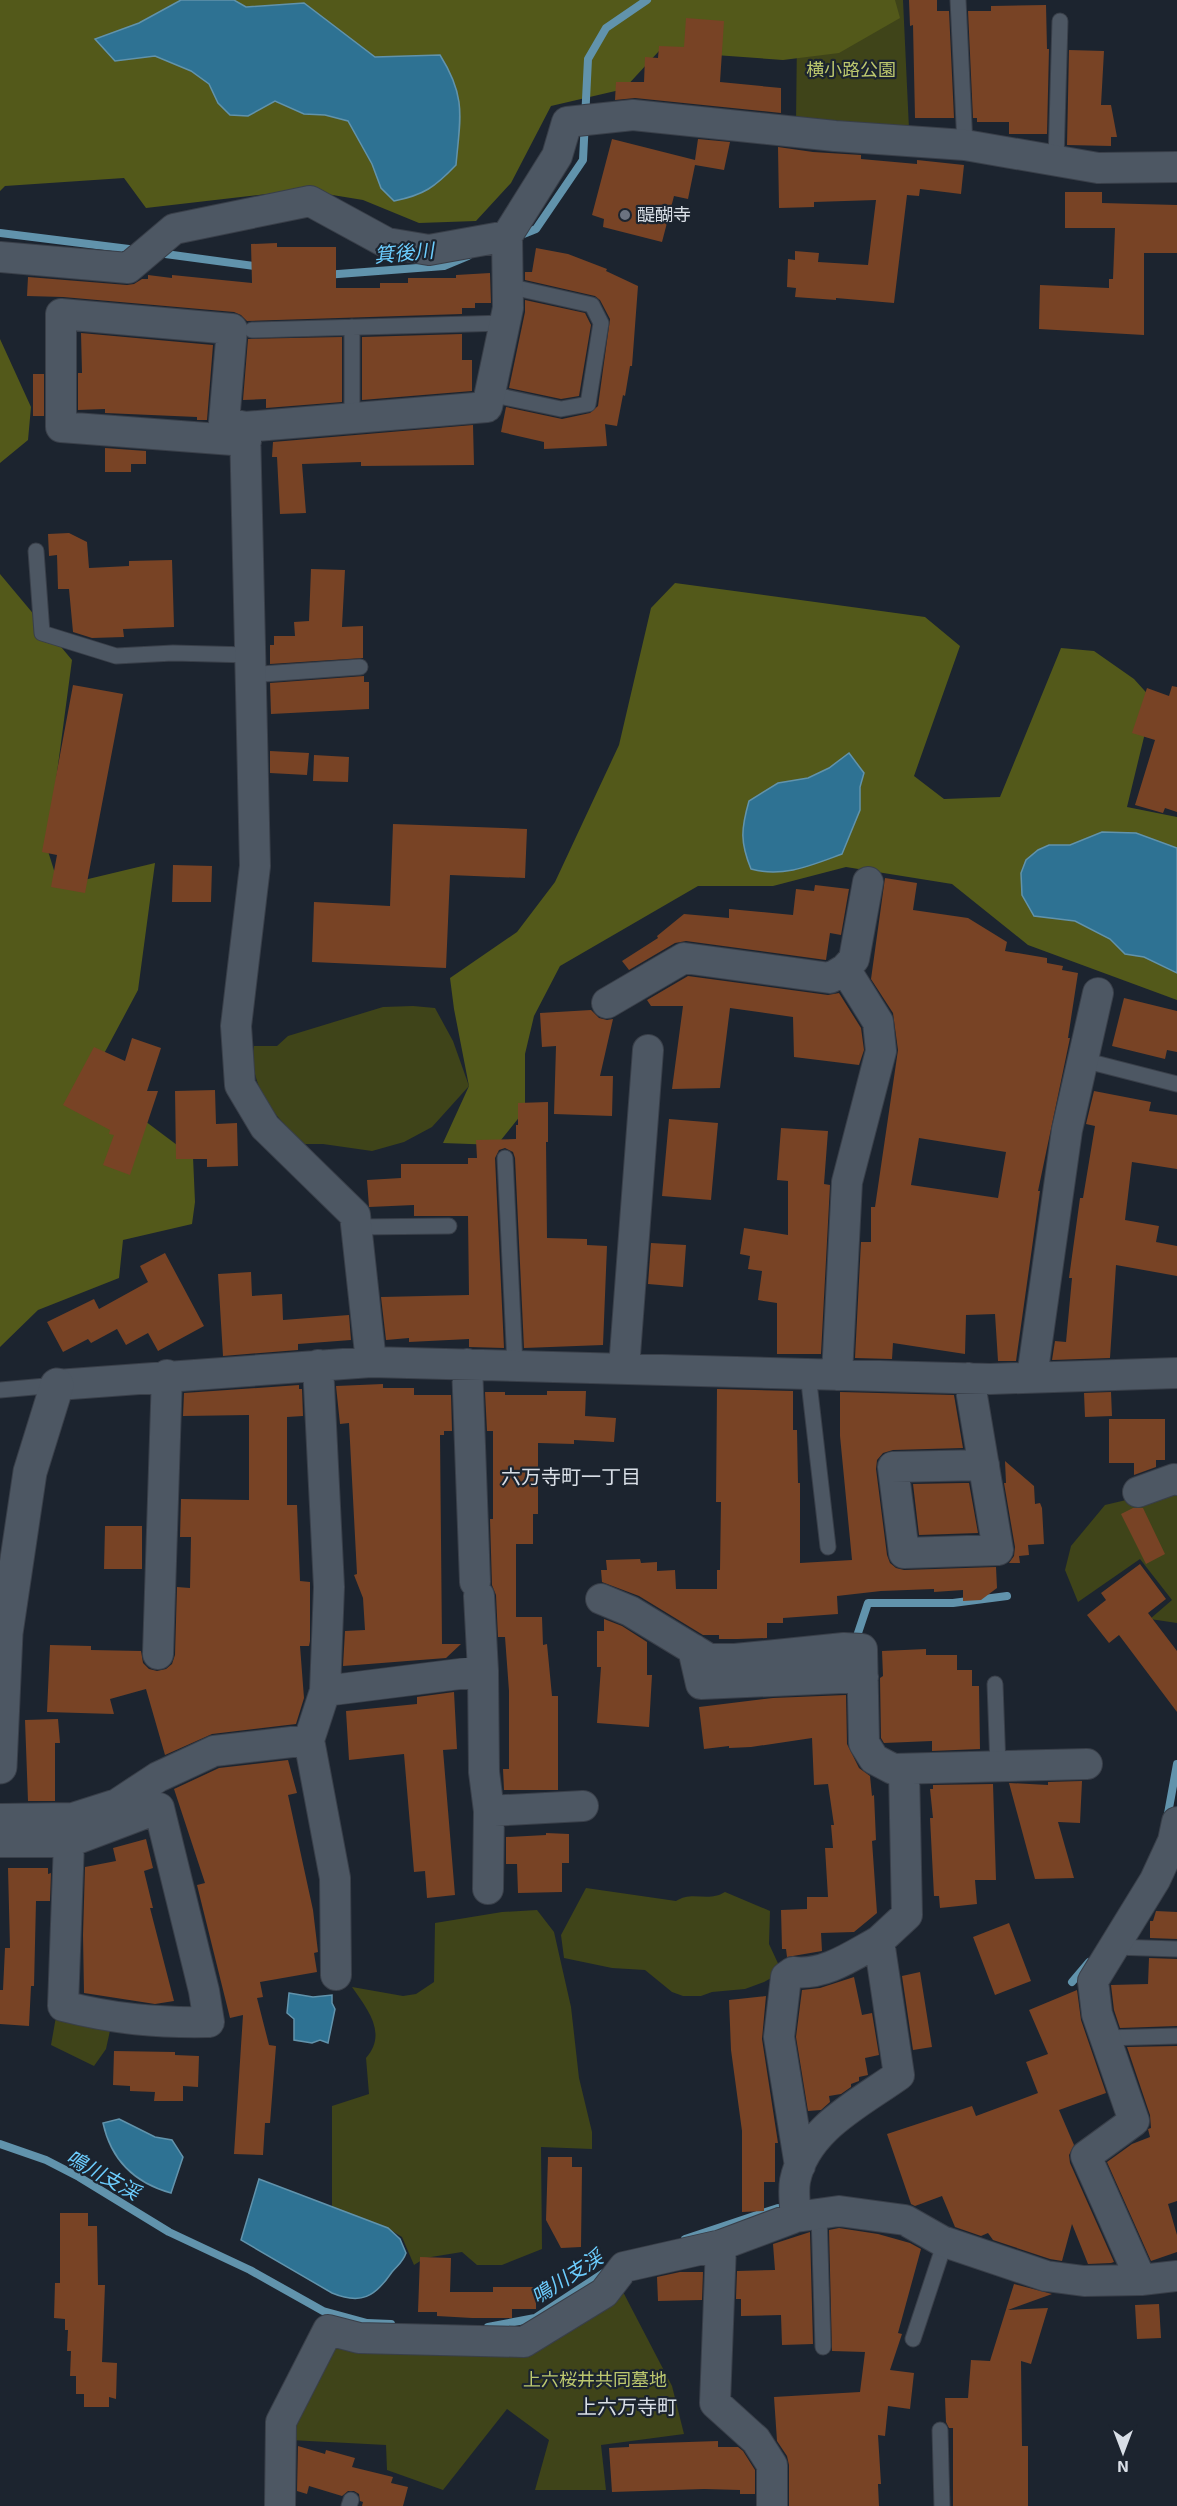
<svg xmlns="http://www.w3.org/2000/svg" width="1177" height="2506" viewBox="0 0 1177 2506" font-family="'Exo 2','Noto Sans JP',sans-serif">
<rect width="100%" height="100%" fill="#1c242f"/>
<path fill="#3f4419" d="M840 0H903L909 129 796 123 797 36Z
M413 1006 435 1008 453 1041 469 1086 432 1127 404 1142 372 1151 323 1144H305C277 1120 247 1085 254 1046H277L288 1036 383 1007Z
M1177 1488V1623L1150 1619 1172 1600 1140 1559 1078 1602 1065 1570 1071 1546 1105 1505Z
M586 1888 676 1901C693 1890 707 1903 725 1892L770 1911 769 1944 782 1972 764 1982 745 1989 712 1992 701 1996H683L672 1992 645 1970 612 1968 564 1958 561 1935Z
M537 1910 554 1932 571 2007 579 2078 592 2132V2149L541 2147 542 2249 502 2265H477L462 2252 425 2258 414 2265 402 2237 384 2226 332 2208V2106L369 2094 366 2058C388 2033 367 2009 352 1987L403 1996 416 1994 434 1982 435 1923 502 1912Z
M57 2011 111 2026 106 2049 94 2066 51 2045Z
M621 2288 672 2386 684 2434 601 2445 606 2490H535L549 2440 507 2409 443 2490 387 2470 386 2445 290 2440 324 2357 335 2349 518 2352Z"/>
<path fill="#53591a" d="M0 0H895L900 18 839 53 783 60 659 51 624 89 551 106 511 183 476 221 419 223 363 200 302 190 146 208 124 178 5 186 0 191Z
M0 339 31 407 28 440 0 463Z
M0 574 72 660 47 848 59 886 155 863 138 990 99 1063 113 1097 193 1157 195 1202 192 1224 123 1240 119 1278 38 1310 0 1347Z
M675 583 925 617 960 646 914 776 944 799 1000 797 1061 648 1094 651 1134 679 1153 700 1127 807 1177 817V1000L1028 945 952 884 846 867 773 886H698L560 966 534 1016 525 1054V1110L497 1145 443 1143 469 1086 454 1009 450 978 517 932 555 882 619 745 651 608Z"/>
<path fill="#2e7293" stroke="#6193ac" stroke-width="1.5" d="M181 0H234L246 7 304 3 375 57 440 55C467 98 460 118 456 165 435 187 424 195 394 201L381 188 372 164 348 121 325 115 304 114 275 101 248 116 230 115 218 103 209 84 191 71 155 56 115 61 95 39 139 23Z
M849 753 864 773 860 787V810L842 854C812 865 783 878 751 869 740 842 741 829 749 801L778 783 808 778 829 768Z
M1102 832 1136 833 1177 848V973L1144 957 1125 954 1110 939 1075 921 1034 916 1022 895 1021 873 1026 860 1038 850 1049 845H1070Z
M289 1993 313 1997 332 1995V2003L335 2009 328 2043 320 2040 312 2043 294 2040V2019L287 2013Z
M119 2119 155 2137 172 2140 183 2157 171 2193C135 2183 111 2160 103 2123Z
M259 2179 388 2228 400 2239 406 2253C403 2262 398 2265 392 2272 375 2297 361 2305 332 2293L241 2240Z"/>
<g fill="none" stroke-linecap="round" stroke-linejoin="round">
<path stroke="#6193ac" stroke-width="8" d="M0 233 137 250
M516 237 536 229 583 160 588 59 606 28 647 0
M158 253 261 267
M325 275 444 266 468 256
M855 1642 868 1603H953L1007 1596
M1167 1819 1177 1764
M1072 1982 1089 1962
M0 2144 46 2160 79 2177 169 2232 250 2270 323 2311 367 2323 391 2324
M685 2239 778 2208
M488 2327 535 2318 605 2272"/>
</g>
<path fill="#784325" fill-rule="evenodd" d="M909 0H937V11H949L954 118H915L913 25 910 26Z
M1046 5 1047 49H1049L1047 134H1009V122H977V118H973L968 11H991V6Z
M686 18 724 21 720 82 781 88V113L635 98 615 100 616 82H644L645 57 658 58 659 46 684 47Z
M1069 50 1104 51 1101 105H1111L1117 137H1111V146L1067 145Z
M612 139 695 160 698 139 730 142 724 170 695 165 688 199 674 196 662 242 603 227 604 219 592 215Z
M778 147 813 152 861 155V159L917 164V160L964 165 961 194 920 189 919 196 907 195 894 303 836 298V300L795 297 796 288 787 287 788 259 795 260V251L819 253 818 262 868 265 876 200 814 202V207L779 208Z
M1065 192H1102V203L1177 205V253H1144V335L1039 329 1040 285 1109 288V279H1113L1115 228H1065Z
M277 243V247H336V288H380V283H408V278H456V275L490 273 491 303H475V308H462V314L247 321 241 315 234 312 63 297 27 296 28 277 127 285 134 284 142 279H148V275L172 278V275L252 283 251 244Z
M536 248 568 254 607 269 606 271 638 286 632 366H630L625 396 623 395 617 426 605 424 607 446 544 449V442L501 432 506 407 562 419 590 413 598 406 610 319 600 300 595 296 525 280V272H532Z
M525 300 585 313 591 325 579 396 561 399 509 388 525 312Z
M81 333 213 345 207 420H197V417L105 413V409L78 410V373H82Z
M462 334V360H472V391L362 400V337Z
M342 337V402L266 408V399L243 400 248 339Z
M33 374H44V416H33Z
M473 425 474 465 361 466V462L302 464 306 513 280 514 277 457H272L273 442Z
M105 448 146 451V464H131V472H105Z
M69 533 87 542 89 568 129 566V561L172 560 174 627 123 629 124 637 92 638 73 632 69 589H58L57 555 49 556 48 534Z
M311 569 345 570 342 627 363 626V658L270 664V645H274V636H295L294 622 309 621Z
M364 676V682H369V709L271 714 270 683Z
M73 685 123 694 85 893 51 887 57 855 42 852Z
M1172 686 1177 687V812L1165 808 1163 813 1135 805 1155 740 1132 733 1147 688 1169 696Z
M270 751 309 753 307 775 270 773Z
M314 755 349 757 348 782 313 781Z
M393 824 527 829 525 878 450 875 446 968 312 962 314 902 390 906Z
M173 865 212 866 211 902H172Z
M885 878 917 883 913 910 968 918 1007 942 1005 951 1047 958V963L1063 966 1062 970 1078 973 1068 1038H1070L1038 1191H1040L1016 1361H998L995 1314 966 1315 965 1354 893 1343 892 1359 855 1358 861 1242H871V1207H875L898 1050 893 1013 871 979ZM919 1138 1006 1152 998 1198 911 1185Z
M815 885 849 889 841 935 830 933 826 960 686 941 675 943 629 970 622 961 658 938 657 936 684 914 729 918V909L793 915 796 889 814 891Z
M688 976 828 995 839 993 861 1028 864 1050 859 1065 794 1057 793 1017 730 1008 720 1088 672 1089 683 1006H651L647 1000Z
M1124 998 1177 1011V1052L1167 1050 1165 1059 1112 1046Z
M591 1010 599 1018 607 1020 613 1019 600 1076H613L612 1116 554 1114 556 1046 542 1047 540 1013Z
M132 1038 161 1048 147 1091H158L130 1175 103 1165 114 1135 109 1134 110 1130 63 1105 94 1047 125 1061Z
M215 1090 216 1124 237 1123 238 1166 207 1167V1159H176L175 1091Z
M1094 1091 1151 1102 1149 1111 1177 1115V1169L1132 1162 1125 1220 1159 1226 1156 1242 1177 1246V1276L1116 1265 1110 1358 1052 1360 1055 1341 1066 1342 1072 1278H1069L1080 1198H1083L1095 1126 1086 1124Z
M548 1102V1142H546L547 1238 587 1239V1245L607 1246 603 1345 524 1348 515 1158 513 1152 505 1148 499 1150 495 1158 504 1348 469 1347V1339L409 1342V1338L386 1340 381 1297 469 1295 468 1216H414V1205L369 1207 367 1180 401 1178V1164H468V1158H477L476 1140 516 1139V1125H518V1103Z
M669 1119 718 1123 711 1200 662 1196Z
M781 1128 828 1131 824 1184 830 1185 821 1354H777V1303L758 1300 762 1271 748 1269 750 1256 740 1254 744 1228 788 1235V1181L777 1180Z
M651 1243 686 1245 683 1287 648 1284Z
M165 1253 204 1326 158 1351 148 1333 126 1345 117 1329 91 1343 88 1339 63 1352 47 1322 94 1299 99 1309 148 1282 140 1266Z
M251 1272 252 1296 282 1294 283 1320 349 1315 351 1340 298 1344V1350L223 1356 218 1274Z
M383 1384V1388H414V1395H451L452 1431H444V1435H440L442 1644H461L446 1658 343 1666 345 1631 365 1630 363 1598 354 1575 357 1574 349 1423 340 1424 336 1386Z
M299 1385V1389H302L303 1416 287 1417V1505H297L300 1581 310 1582V1641L309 1646H300L304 1698 296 1724 212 1734 165 1755 146 1689 110 1699 114 1714 47 1712 50 1645 91 1646V1650L141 1651 143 1663 149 1669 157 1671 166 1669 172 1664 175 1655 177 1587 190 1588 191 1537H180L181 1499 249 1500V1415L183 1416 184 1393Z
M717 1389 793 1391V1430H797L798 1483H800V1563L852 1560 840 1436V1392L954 1395 963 1448 893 1450 883 1453 877 1460 876 1469 887 1555 890 1563 896 1568 904 1570 996 1567 997 1588 981 1600 963 1601V1590L934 1592V1589L881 1591 837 1596 838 1614 783 1618V1623H767V1638L738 1639H719V1635H703L639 1596 602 1582 601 1570H607L606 1560 640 1559 641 1563 657 1562V1571L675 1570 676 1589H717V1570H720L721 1502H716Z
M547 1391H586L585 1416 616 1418 614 1442 574 1440V1444L538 1443V1514H533V1544H516V1617H542L543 1645 547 1644 552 1696H558V1790H504L503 1769H509V1691L505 1637H498L496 1595 492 1585 490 1519H493V1431H487L485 1392H505V1395H547Z
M1111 1392 1112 1416 1085 1417 1084 1393Z
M1109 1419H1165V1460H1156V1467L1134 1475V1463H1109Z
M1005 1461 1034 1486 1035 1504 1040 1503 1042 1508 1044 1544 1028 1545 1029 1555 1019 1556 1020 1563H1009L1014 1556 1015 1547 1004 1483H1006Z
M963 1483H969L978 1533 919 1535 913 1484Z
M1133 1508H1143L1165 1554 1146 1564 1121 1514Z
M105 1526H142V1569H104Z
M1140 1564 1166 1599 1148 1613 1177 1651V1712L1119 1635 1109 1643 1087 1615 1106 1600 1101 1593Z
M604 1619 622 1626 647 1642V1675H652L649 1727 597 1723 601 1667H597V1631H604Z
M926 1649V1655H957V1670H972V1686H979L980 1749 932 1751V1741L884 1743 881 1738 880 1678 883 1676 882 1651Z
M454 1692 457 1749 443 1750 455 1895 427 1898 425 1871 414 1872 404 1754 349 1760 346 1711 417 1704V1697Z
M846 1695 847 1744 859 1768 870 1776 872 1796 874 1795 876 1840 872 1841 877 1913 854 1932 821 1933 822 1951 787 1957 786 1949H782L781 1910 807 1909V1897H828L825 1848H833L831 1825H834L828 1784 814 1785 812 1738 751 1747 729 1748V1746L704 1749 699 1707 773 1698Z
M58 1719 60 1743H55V1801H28L25 1720Z
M288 1760 297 1793 288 1795 313 1910 318 1952 314 1953 317 1972 260 1982 263 1997 257 1998 269 2045 276 2046 270 2123H265L263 2155 234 2154 243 2015 230 2018 197 1885 205 1883 174 1789 219 1768Z
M1082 1781 1080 1823 1058 1822 1074 1878 1035 1879 1009 1783 1048 1785V1782Z
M993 1784 996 1880H975L977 1904 940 1908 939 1896H934L930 1818H933L930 1789H933V1785Z
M546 1833 569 1834V1863H562V1892L518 1893 517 1864H506V1837L546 1835Z
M146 1839 153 1868 144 1871 153 1908H150L174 2001 155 2004 84 1993 83 1935 85 1867 116 1861 113 1848Z
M8 1868H48V1874L51 1873 50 1901H36L34 1986H31L29 2026 0 2024V1990H3L5 1948H10Z
M1156 1911 1177 1912V1939L1150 1938V1921H1153Z
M1009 1923 1031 1981 995 1995 973 1937Z
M1149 1958 1177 1959V2026L1120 2028 1114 2010 1111 1985 1148 1984Z
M920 1972 932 2047 913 2050 902 1976Z
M854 1977 862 2015 872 2013 879 2055 865 2058 868 2075 859 2077V2081L851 2084V2087L841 2094 829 2096 830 2102 821 2110 808 2111 796 2037 802 1990 820 1988Z
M1077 1990 1081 2020 1106 2093 1059 2110 1074 2145 1069 2155 1070 2163 1114 2262 1111 2263 1088 2264 1072 2224 1062 2261 1050 2259 993 2240 988 2233 981 2236 955 2227 942 2196 915 2206 911 2204 887 2134 972 2106 976 2116 1038 2093 1026 2062 1048 2054 1029 2010Z
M766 1996 762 2039 778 2143H775V2182H764V2211L742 2212V2131L731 2050 729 2000Z
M1177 2046V2201L1168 2204 1177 2235V2252L1151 2261 1107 2162 1132 2144 1150 2137 1148 2129 1151 2128 1150 2115 1127 2047Z
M114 2051 175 2052V2055L199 2056 198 2087 183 2086V2101H154L155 2092 130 2091V2086L113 2085Z
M548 2157H572V2167H582L581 2247 561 2248 546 2220Z
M60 2213H88V2226H97L98 2285H105L102 2362 117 2363 116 2399 109 2397V2407H84V2394H76V2376H70L71 2351H67L68 2330H65V2319L54 2318 55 2283H60Z
M839 2228 878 2234 910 2243 921 2249 898 2333 902 2334 890 2370 914 2373 910 2409 888 2406 885 2436 878 2435 881 2484H878L879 2506H789V2465L787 2456 777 2441 774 2397 860 2392 865 2352 832 2351 829 2230Z
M810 2232 813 2344 782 2345 781 2315 741 2316V2299H736L737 2271 775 2270 773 2244Z
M420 2257 451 2258 450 2292H493V2287H536V2309H512V2318H472L437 2316V2312H418Z
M680 2272H703L702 2300 658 2301 657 2277Z
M1014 2284 1052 2294 1008 2310 1048 2308 1031 2364 1021 2361 1022 2446H1028V2506H953V2428H949L946 2422 945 2398H968L971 2360 990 2361Z
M1159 2304 1161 2338 1137 2339 1135 2305Z
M718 2441V2447H738L743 2451 755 2470V2494H740V2490L704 2489 612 2492 609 2448 629 2447V2444Z
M298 2446 325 2454 326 2450 355 2458 352 2467 393 2477 391 2483 408 2487 403 2506H362L363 2502 360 2501 359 2494 354 2491H348L342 2496 309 2486 307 2494 297 2491Z"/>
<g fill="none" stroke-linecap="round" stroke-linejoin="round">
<g stroke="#393f49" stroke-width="17">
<path id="service" d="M958 0 965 145
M1056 161 1060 21
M352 327V418
M252 330 505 323
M490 394 561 409 588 404 601 323 592 305 508 286
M36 551 42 633 116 656 173 653 249 655
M249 675 360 667
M1083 1060 1177 1084
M505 1158 515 1365
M357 1227 449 1226
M808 1374 828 1547
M0 1390 57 1385
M995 1684 998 1767
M1114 1947 1177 1949
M1105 2038 1177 2036
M819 2214 823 2347
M913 2339 945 2242
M940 2430 942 2506
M349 2506 351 2500"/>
</g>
<g stroke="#393f49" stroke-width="32">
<path id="minor" d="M0 257 128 268 174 229 310 201 387 243 429 250 507 236
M245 427 224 422 232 329 61 314V427L246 441
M607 1003 684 958 830 978 845 969 854 959 868 882
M371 1362 355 1215 265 1127 240 1085 236 1026 255 866 245 427 487 407 508 308 507 236 557 156 567 122 633 115 835 136 965 145 1098 168 1177 167
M467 1364 475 1582
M318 1365 329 1587 325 1691 309 1740 335 1878 336 1975
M624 1368 648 1050
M837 1375 847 1182 881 1051 878 1022 845 969
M1032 1377 1067 1130 1098 993
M969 1378 998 1550 904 1553 893 1467 984 1465
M57 1385 371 1362 990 1379 1177 1373
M1138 1492 1174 1479 1177 1480
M479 1596 483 1671
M601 1599 630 1611 709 1659H735L844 1648 862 1649 864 1743 874 1759 893 1769 1087 1764
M693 1649 701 1684 863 1677
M158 1654 167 1375
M325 1691 483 1671 484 1772 489 1811 488 1889
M489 1811 583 1806
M0 1819 73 1818 117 1804 158 1777 214 1751 309 1740
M0 1842H69L159 1808 204 1991 209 2022C157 2023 114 2019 63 2006L69 1842
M800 2166 779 2037 786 1977 793 1972C824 1976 852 1956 879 1941
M796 2217C795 2206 793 2192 795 2181 805 2129 860 2103 899 2075L879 1941 907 1915 904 1769
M721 2245 715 2403 756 2440 772 2465V2506
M1141 2280 1086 2156 1134 2121 1097 2014 1093 1981 1155 1880 1173 1841 1177 1822
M280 2506 281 2422 328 2330 359 2338 524 2342 604 2293 624 2267 721 2245 796 2217 839 2211 905 2220 942 2241 1046 2276 1084 2281 1141 2280 1177 2276"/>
</g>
<g stroke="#393f49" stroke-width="35">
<path id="tertiary" d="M0 1767 6 1633 30 1472 57 1385"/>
</g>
<use href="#service" stroke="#4d5763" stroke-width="15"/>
<use href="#minor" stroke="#4d5763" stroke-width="30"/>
<use href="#tertiary" stroke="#4d5763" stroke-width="33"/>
</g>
<circle fill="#6b7280" stroke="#1c242f" stroke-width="2" cx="625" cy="215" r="6"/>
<g text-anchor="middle" stroke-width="4.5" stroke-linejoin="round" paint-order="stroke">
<g font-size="18" fill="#bdc86e" stroke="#1c242f">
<text x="851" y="76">横小路公園</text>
<text x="595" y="2386">上六桜井共同墓地</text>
</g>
<g font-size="18" fill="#d9dfe7" stroke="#1c242f" text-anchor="start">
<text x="637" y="221">醍醐寺</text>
</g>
<g font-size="20" font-style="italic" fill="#6ccdfe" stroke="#1c242f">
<text transform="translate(404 253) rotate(-5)" y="7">箕後川</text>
<text transform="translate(103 2175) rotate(29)" y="7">鳴川支渓</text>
<text transform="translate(567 2277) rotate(-33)" y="7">鳴川支渓</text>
</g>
<g font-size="20" fill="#d9dfe7" stroke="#1c242f">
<text x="571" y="1484">六万寺町一丁目</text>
<text x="627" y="2414">上六万寺町</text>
</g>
</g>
<g transform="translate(1123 2452) rotate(180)" stroke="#1c242f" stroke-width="4.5" paint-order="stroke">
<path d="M0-4.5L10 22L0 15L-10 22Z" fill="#d9dfe7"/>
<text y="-9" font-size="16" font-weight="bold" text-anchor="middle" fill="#d9dfe7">N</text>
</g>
</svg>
